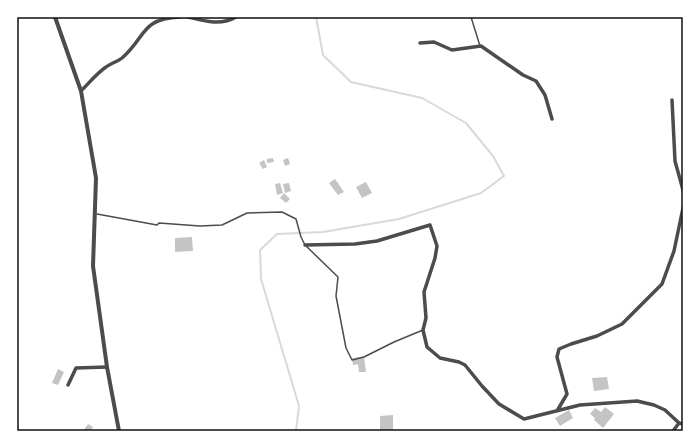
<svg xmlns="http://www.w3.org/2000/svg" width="700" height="448" viewBox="0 0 700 448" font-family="Rubik,sans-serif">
<rect width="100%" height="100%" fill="#fff"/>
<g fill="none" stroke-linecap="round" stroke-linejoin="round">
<path stroke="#d9d9d9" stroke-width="2" d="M296 431 299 406 261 279 260 250 277 234 323 232 399 219 481 193 504 176 493 156 466 123 422 98 351 82 323 55 316 17"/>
</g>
<path fill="#c4c4c4" d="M273 158 274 162 267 163V159Z
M288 158 290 164 285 166 283 160Z
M264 160 267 167 263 169 259 163Z
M335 179 344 192 338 195 329 183Z
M366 182 372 193 362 198 356 187Z
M280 183 283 193 277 195 275 184Z
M289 183 291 191 285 193 283 184Z
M284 193 290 199 286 203 280 198Z
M192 237 193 251 175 252V238Z
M364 357 366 372H359L358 364 353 365 352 358Z
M58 369 64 372 58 385 52 383Z
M607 377 609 389 594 391 592 378Z
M605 407 614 414 603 428 594 420 595 418 590 414 595 408 601 412Z
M569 410 573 418 560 426 555 418Z
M393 415V430L380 431V416Z
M88 424 93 427 91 431H83Z"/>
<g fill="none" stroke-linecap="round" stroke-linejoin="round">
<path stroke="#4c4c4c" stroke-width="1.5" d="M471 17 480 46
M97 214 157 225 159 223 200 226 222 225 247 213 282 212 296 219 301 237 305 245 338 277 336 296 346 348 352 360 364 357 394 342 423 330"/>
<path stroke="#4c4c4c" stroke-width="3.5" d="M188 17C204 21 221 26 236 17
M420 43 434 42 452 50 481 46 523 75 536 81 545 95 552 119
M81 91C89 83 97 73 106 67 111 63 117 62 122 58 147 36 140 19 180 17
M672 100 675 161 683 190
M305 245 355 244 377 241 430 225 437 246 435 258 424 292 426 318 423 330 427 347 440 358 459 362 465 365 482 386 499 404 524 419 580 405 637 401 654 405 665 410 679 423 683 424
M68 385 76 368 107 367
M557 411 567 394 557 357 559 349 571 344 597 336 622 324 662 284 674 251 683 208
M673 431 679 423"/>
<path stroke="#4c4c4c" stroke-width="4" d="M55 17 81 91 96 178 93 266 107 367 119 431"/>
</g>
<rect width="700" height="448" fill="none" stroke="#ffffff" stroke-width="36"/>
<rect x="18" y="18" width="664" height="412" fill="none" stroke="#111" stroke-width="1.5"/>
</svg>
